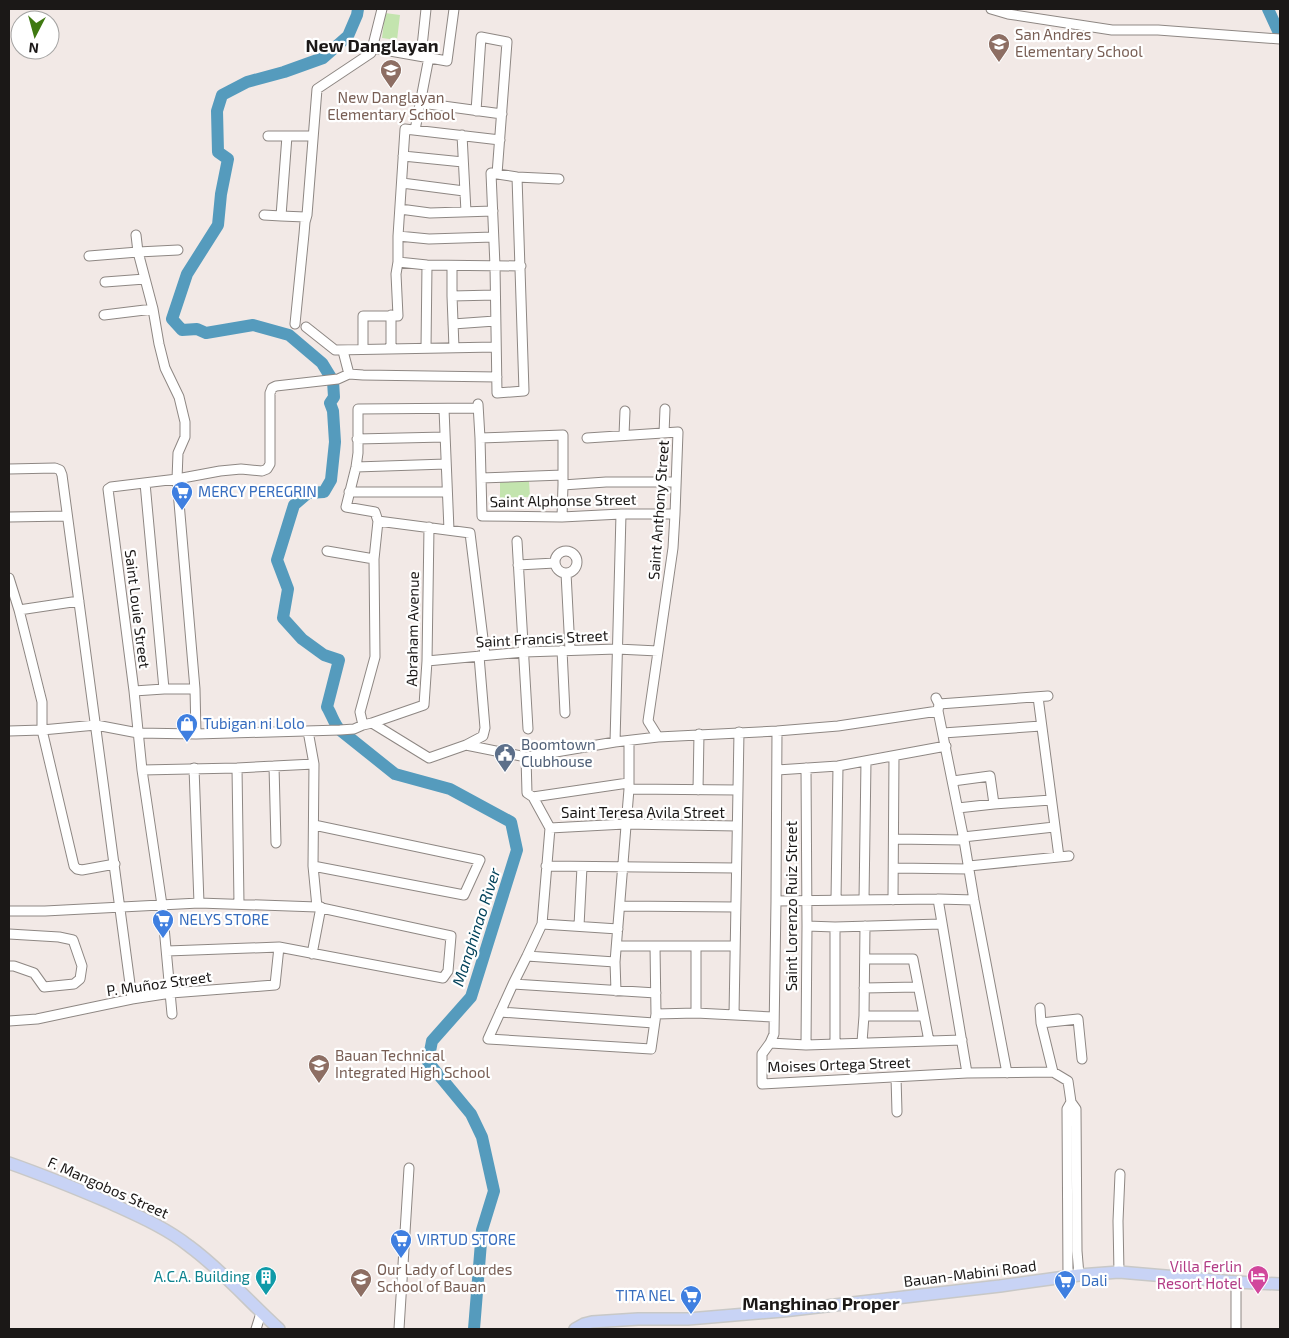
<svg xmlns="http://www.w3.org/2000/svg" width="1289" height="1338" viewBox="0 0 1289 1338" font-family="'Exo 2',sans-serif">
<rect width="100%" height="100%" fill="#f2e9e6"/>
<path fill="#c3e4ae" d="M385 13 400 15 397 40 382 38Z
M500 481H529L530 497 500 498Z"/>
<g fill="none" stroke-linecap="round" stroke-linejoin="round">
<path stroke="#559bbd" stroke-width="12" d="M358 9 357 15 348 36 323 58 284 72 247 82 222 95 217 111 218 152 228 159 221 194 218 225 187 274 172 319 182 330 197 329 206 333 253 325 289 335 322 363 333 381 334 397 330 403 333 411 335 442 331 480 324 492 308 493 294 505 277 560 288 589 283 618 302 639 324 655 339 660 327 707C332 715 334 724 340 730L395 774 450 789 511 822 517 850 471 997 432 1041 428 1062 471 1114 482 1137 494 1191 482 1230 474 1329
M1268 9 1280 35"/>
<g stroke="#8e8783" stroke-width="11">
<path id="minor" d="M991 9 1008 14 1112 30H1158L1280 39
M373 48 447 61 454 9
M421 56 426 9
M421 103 502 114
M476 111 481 37 507 42 497 174
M415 130 429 57
M462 135 466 212
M268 136H313
M403 156 463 162
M517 177 524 391 497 393 495 266 491 173 517 177 559 179
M402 183 464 191
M400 209 430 213 493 211
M264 215 281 216 287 136
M281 216 305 217
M136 235 138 252 153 309 159 344 165 368 179 397 185 422V437L178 453 177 479 195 689 196 734
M398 236 429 239 493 237
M89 256 138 252 178 250
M398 262 427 265 521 266
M452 266V296L454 348
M105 282 145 279
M452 296 495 295
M104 315 153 309
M295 324 304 234 305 222 307 215 317 89 371 53 382 9
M453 324 495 321
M306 327 335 350 496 347
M426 348 427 265
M363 349V316H398L396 274 398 262V236L405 129 500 140
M391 349V315
M343 351 349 374
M478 404 480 438 482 516 562 517 621 514H675
M444 409 449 530
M664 433 665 409
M624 435 625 411
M480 438 563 435V485L562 517
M587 438 678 432 675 514 673 548 648 721 658 737
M357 439 445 437
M356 467 446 464
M9 469 55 468 60 470 62 475 132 999
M481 478 563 475
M145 483 164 689
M563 485 606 482H676
M349 492H447
M9 517 67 516
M378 521 470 533 485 655
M517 541 528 729
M327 551 374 559
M555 562a11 11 0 1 1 22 0a11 11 0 1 1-22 0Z
M518 565 555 563
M566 573 570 650
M9 578 19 610 42 702V730L74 866 77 869 82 870 115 864
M19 610 79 601
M562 650 565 713
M427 661 524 652 617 649 658 651
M134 691 164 689H195
M1038 697 1059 857
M936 698 939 704 938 711 964 840 974 900 1007 1073
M939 704 1048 696
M372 723 424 705 427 661 429 527
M363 725 360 712 375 657 374 559 378 521 375 512 346 507 356 467 358 453V409L478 408
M9 731 42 730 96 725 138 733 196 734 340 730 354 729 363 725 372 723 429 758 466 745 526 757 615 742 658 737 777 731 838 726 938 711
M308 731 314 764 313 866 317 907
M777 731 776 901 774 1034 770 1043 762 1054V1084L967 1073 1053 1072 1068 1081 1071 1102 1076 1109 1077 1251 1079 1275
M943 733 1041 726
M615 742 621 514
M466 745 483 736 485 728 479 656
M526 757 527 793 533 797 550 828 542 924 527 956 513 984 488 1039 651 1049 656 1014 655 946
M274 766 276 843
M194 768 199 903
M237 768 239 904
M142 770 237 768 314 764
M777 770 838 766 946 746
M953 781 990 776 994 804
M629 789 737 790
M698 790 699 734
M533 797 628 783
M958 808 994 804 1051 800
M550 828 625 824 737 826
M963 837 1054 827
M894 839 964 840
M313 866 464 895 480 860 314 825
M546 866 736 868
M969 866 1069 856
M894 868 969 869
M938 899 967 1073
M836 900 838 766
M864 900 866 761
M893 900 894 756
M776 901 938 899 974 900
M620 906 735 907
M9 911H45L199 903 317 907 451 936 448 971 443 978 279 947 167 951
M542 924 618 929
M579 926 582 867
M807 926 835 927 941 924
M835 927V1043
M9 934 59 937 73 940 82 966 80 979 74 984 44 987 34 973 14 966H9
M617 946H735
M312 954 321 907
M527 956 615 962
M865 959H913L929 1041
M513 984 656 993
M864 988 918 987
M616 991 615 962 629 789V741
M1040 1008 1041 1023 1053 1072
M500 1012 654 1023
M696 1013V946
M172 1014 162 905 142 770 134 691 108 489 111 487 177 479 220 471 241 469 262 471 267 469 270 464V393L272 388 276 386 338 379 349 374 363 375 497 377
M656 1014 696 1013 773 1017
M734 1015 739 732
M864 1016H924
M9 1021 37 1019 132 999 171 993 275 985 279 947
M1041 1023 1078 1019 1082 1059
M862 1042 864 1016 865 926
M770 1043 806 1045 962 1040
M806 1045 807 926 806 768
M896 1077 897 1112
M1119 1272 1118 1221 1120 1174
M1068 1277 1067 1109 1071 1102
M256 1329 261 1313
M399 1329 409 1168
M1236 1329V1282"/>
</g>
<g stroke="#c8c8c7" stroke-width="14">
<path id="major" d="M9 1163C43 1175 75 1188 108 1202 136 1215 165 1227 189 1246 222 1270 249 1302 279 1329
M575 1329 584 1324 592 1322 638 1319H688L783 1311 1000 1286 1079 1275 1119 1272 1236 1282 1280 1284"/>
</g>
<use href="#minor" stroke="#fff" stroke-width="9"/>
<use href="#major" stroke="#c8d3f5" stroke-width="11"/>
</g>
<defs>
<g id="school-pin" transform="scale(1.125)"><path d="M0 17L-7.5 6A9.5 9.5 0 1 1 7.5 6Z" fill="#8d6e63" stroke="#fff"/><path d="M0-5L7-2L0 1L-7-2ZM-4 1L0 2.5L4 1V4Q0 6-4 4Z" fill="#fff"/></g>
<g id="supermarket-pin" transform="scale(1.125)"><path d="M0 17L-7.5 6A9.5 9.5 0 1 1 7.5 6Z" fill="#3f7fe0" stroke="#fff"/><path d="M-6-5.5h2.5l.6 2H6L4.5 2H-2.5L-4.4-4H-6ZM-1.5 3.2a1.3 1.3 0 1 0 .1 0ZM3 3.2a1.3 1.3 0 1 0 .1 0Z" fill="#fff"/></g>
<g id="shop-pin" transform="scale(1.125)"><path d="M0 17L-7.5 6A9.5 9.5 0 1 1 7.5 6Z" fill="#3f7fe0" stroke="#fff"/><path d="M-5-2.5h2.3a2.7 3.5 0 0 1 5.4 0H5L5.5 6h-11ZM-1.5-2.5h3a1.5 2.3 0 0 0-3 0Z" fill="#fff"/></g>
<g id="civic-pin" transform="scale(1.125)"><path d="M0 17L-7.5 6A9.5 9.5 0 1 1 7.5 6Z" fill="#5c6f8a" stroke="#fff"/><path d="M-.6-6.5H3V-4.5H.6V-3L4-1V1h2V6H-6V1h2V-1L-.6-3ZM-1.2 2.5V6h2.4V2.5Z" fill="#fff"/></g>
<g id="hotel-pin" transform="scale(1.125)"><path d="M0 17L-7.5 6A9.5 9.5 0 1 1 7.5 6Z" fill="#d1479c" stroke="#fff"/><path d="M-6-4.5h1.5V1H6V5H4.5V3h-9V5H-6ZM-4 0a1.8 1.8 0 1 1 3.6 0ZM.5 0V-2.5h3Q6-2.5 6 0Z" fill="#fff"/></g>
<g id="building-pin" transform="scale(1.125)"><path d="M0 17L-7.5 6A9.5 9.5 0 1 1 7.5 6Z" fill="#0f9aa8" stroke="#fff"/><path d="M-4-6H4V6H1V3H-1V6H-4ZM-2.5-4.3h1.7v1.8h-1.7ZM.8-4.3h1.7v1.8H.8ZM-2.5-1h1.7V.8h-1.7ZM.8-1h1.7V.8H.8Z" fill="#fff"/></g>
</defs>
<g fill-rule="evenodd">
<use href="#school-pin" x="999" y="44"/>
<use href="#school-pin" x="391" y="70"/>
<use href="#supermarket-pin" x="182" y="492"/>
<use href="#shop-pin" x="187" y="724"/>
<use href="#civic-pin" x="505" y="754"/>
<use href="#supermarket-pin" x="163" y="920"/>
<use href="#school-pin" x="319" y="1065"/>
<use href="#supermarket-pin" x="401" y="1240"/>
<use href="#hotel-pin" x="1258" y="1276"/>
<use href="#building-pin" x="266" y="1277"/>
<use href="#school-pin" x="361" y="1279"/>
<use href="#supermarket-pin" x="1065" y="1281"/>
<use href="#supermarket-pin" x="691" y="1296"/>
</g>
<g text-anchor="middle" stroke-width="4.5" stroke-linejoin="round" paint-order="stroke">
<g font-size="15" fill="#785e54" stroke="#fff" text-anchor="start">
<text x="1015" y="40">San Andres<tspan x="1015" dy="17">Elementary School</tspan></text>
<text x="391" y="103" text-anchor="middle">New Danglayan<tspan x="391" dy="17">Elementary School</tspan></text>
<text x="335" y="1061">Bauan Technical<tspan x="335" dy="17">Integrated High School</tspan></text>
<text x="377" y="1275">Our Lady of Lourdes<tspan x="377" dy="17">School of Bauan</tspan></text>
</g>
<g font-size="15" fill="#366cbe" stroke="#fff" text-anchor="start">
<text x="198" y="497">MERCY PEREGRIN</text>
<text x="203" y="729">Tubigan ni Lolo</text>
<text x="179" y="925">NELYS STORE</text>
<text x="417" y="1245">VIRTUD STORE</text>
<text x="1081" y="1286">Dali</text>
<text x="675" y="1301" text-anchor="end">TITA NEL</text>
</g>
<g font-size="15" fill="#1b1817" stroke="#fff">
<text transform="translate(563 501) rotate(-1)" y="5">Saint Alphonse Street</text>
<text transform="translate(659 510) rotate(-86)" y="5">Saint Anthony Street</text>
<text transform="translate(137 609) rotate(83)" y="5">Saint Louie Street</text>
<text transform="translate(413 629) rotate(-89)" y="5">Abraham Avenue</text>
<text transform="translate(542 639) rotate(-3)" y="5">Saint Francis Street</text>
<text x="643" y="818">Saint Teresa Avila Street</text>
<text transform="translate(792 906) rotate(-90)" y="5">Saint Lorenzo Ruiz Street</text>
<text transform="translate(159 984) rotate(-8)" y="5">P. Muñoz Street</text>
<text transform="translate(839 1065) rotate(-2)" y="5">Moises Ortega Street</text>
<text transform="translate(108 1188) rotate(24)" y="5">F. Mangobos Street</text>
<text transform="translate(970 1274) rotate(-7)" y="5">Bauan-Mabini Road</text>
</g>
<g font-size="15" fill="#4e5e75" stroke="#fff" text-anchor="start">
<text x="521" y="750">Boomtown<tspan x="521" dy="17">Clubhouse</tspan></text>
</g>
<g font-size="15" fill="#b23c85" stroke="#fff" text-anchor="end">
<text x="1242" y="1272">Villa Ferlin<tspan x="1242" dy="17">Resort Hotel</tspan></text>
</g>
<g font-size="15" fill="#0d838f" stroke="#fff" text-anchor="end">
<text x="250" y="1282">A.C.A. Building</text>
</g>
<g font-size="16" font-style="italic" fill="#03425a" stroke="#fff">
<text transform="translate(476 927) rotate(-72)" y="6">Manghinao River</text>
</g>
<g font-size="18" font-weight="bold" fill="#1b1817" stroke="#fff">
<text x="372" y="52">New Danglayan</text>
<text x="821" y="1310">Manghinao Proper</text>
</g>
</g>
<rect width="1289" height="1338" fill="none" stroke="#1b1817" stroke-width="20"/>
<g transform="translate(35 35) rotate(186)"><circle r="24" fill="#ffffff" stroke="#a4a3a2"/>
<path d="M0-4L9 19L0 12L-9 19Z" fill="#3f7910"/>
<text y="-8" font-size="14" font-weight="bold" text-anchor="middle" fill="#1b1817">N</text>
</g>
</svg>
